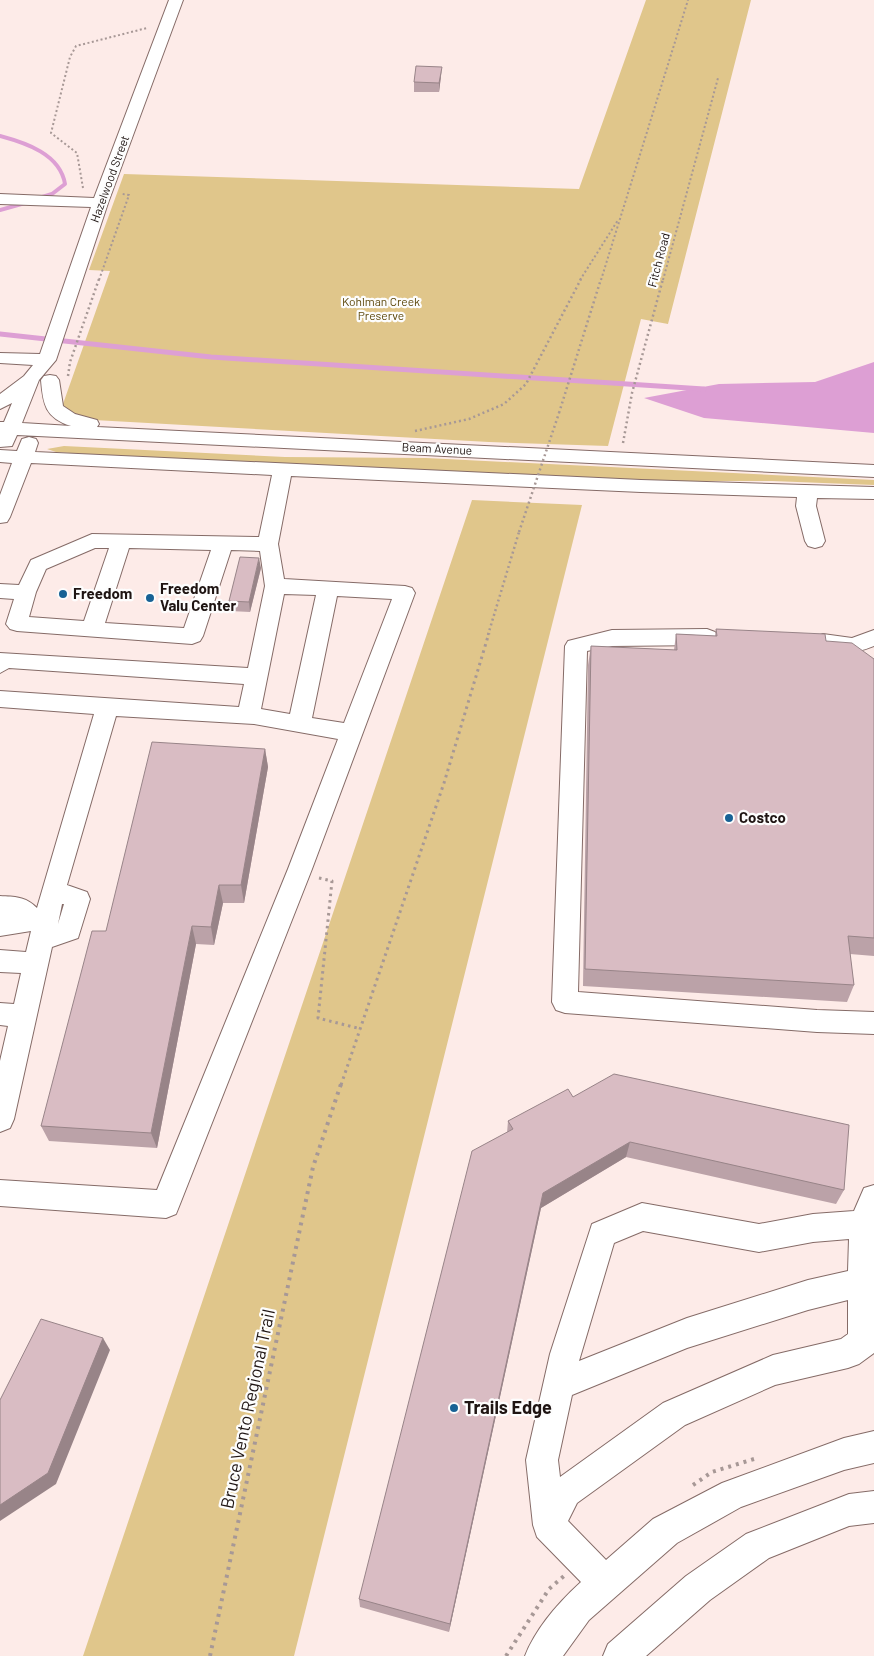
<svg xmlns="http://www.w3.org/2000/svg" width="874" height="1656" viewBox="0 0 874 1656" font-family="Barlow,sans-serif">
<rect width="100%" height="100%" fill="#fdebe8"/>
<path fill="#e0c68b" d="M646 0H751L668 324 641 319 608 446 489 442 58 418 110 271 89 270 124 174 579 189Z
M64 446 285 457 426 458 874 480V485L772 481H669L85 454 56 452 47 449Z
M472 500 582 505 294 1656H83Z"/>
<path fill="#dd9fd4" d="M874 362V433L704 418 644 398 719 384 815 382Z"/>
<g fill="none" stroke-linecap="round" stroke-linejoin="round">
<path stroke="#dd9fd4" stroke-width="4" d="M0 136C26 143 60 154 65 184L52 194 39 198
M0 210 25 203"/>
<path stroke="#dd9fd4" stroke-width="5" d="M0 334 211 357 704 389"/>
<g stroke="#856b67" stroke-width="2">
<path id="minor" d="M169 0H183L108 203 56 360 39 380 22 423 71 426C45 418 43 404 41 380L44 376 50 375 56 376 59 380 63 406 75 414 97 420 99 424 97 427 874 465V477L17 435 12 446 0 447V422H4L12 403 0 409V394L24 376 33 365 0 363V353L40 354 91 207 0 204V194L94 198Z
M29 437 36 439 38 443 35 452 641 480 874 487V499L817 498 816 506 825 541 822 546 815 548 808 546 805 541 796 506 797 497 641 492 291 476 278 544 284 579 405 586 412 588 415 593 312 869 180 1204 176 1214 166 1218 0 1206V1180L157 1190 288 869 338 739 254 724 116 716 67 885 87 892 90 899 78 938 52 947 14 1119 10 1128 0 1132V1061L8 1026 0 1025V1003L14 1004 21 973 0 972V950L26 952 31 931 0 936V896C15 897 25 896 37 908L94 714 0 707V691L239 707 244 684 9 668 0 673V653L248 668 265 586 260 551 231 550 203 636 200 641 192 644 17 631 10 629 6 624 14 599 0 598V584L19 585 31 560 92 534 259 537 272 475 31 463 10 517 7 522 0 523V495L12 463 0 462V450L17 451 22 439ZM95 548H109L84 621 29 617 36 592 46 569ZM129 548 211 550 184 628 105 623ZM284 594 316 595 290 714 261 709ZM337 596 392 599 344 723 312 718ZM62 904H64L58 924Z
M707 629 715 632 718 637 715 642 707 645 612 646 587 651 578 992 817 1010 874 1012V1034L817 1032 565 1013 556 1010 552 1002 565 646 568 641 612 630Z
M874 630V646C852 655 838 654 815 647L812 642 815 637 823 634 852 638Z
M874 1185V1353L859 1364 848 1368 775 1385 685 1425 577 1503 568 1521 606 1560 653 1519 722 1483 844 1438 874 1431V1463L844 1470 741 1507 677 1543 589 1620 563 1656H525C536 1628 559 1602 581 1582L537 1537 533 1525 526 1460 550 1354 592 1224 642 1203 759 1224 813 1214 854 1211 864 1188ZM643 1231 759 1252 813 1242 849 1239 848 1271 808 1280 687 1318 579 1361 614 1243ZM848 1300V1334L841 1339 773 1355 663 1403 560 1477 558 1460 572 1395 687 1348 808 1310Z
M874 1491V1523L849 1526 769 1558 710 1600 646 1656H603L608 1644 686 1576 746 1534 849 1494Z"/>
</g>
<path stroke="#a79896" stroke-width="2" stroke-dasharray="2 2.5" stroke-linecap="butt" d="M83 188 77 153 51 133 70 57 76 46 147 28
M99 280 129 195 122 194
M580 280 618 220
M601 280 688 0
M663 280 718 78"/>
<path stroke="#a79896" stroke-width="2.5" stroke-dasharray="2 3" stroke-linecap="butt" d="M68 376 70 362 99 279
M559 413 601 279
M415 431 469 419 504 404 526 384 581 279
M623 443 632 393 663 279
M488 635 519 532"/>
<path stroke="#a79896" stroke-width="3" stroke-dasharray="2.5 4" stroke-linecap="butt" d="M319 878 332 881 318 1018 361 1029
M341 1085 444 783 489 633"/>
<path stroke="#a79896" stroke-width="4" stroke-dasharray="3 5" stroke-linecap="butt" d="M693 1485 712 1472 754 1459
M210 1656 313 1167 341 1084
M506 1656 549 1589 564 1576"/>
<use href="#minor" fill="#fff" fill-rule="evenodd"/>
<path stroke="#a79896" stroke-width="2.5" stroke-dasharray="2 3" stroke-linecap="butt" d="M519 532 559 413"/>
</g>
<path fill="#bba2a8" d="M441 76 439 92H414V82Z
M261 568 250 612 230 611 229 601Z
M716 629 826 641 874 659V956L850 954 854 985 847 1002 583 986 588 665 591 646 674 650 676 634 715 636Z
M265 749 268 767 244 903H223L214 945 196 944 157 1148 49 1141 41 1126 106 931Z
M573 1097 844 1190 836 1204 626 1157 541 1208 449 1632 360 1607 359 1599 507 1133 508 1121Z"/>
<path fill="#988488" d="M442 67 441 76 439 92V83Z
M259 558 261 568 250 612 249 602Z
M265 749 268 767 244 903 241 885Z
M219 885 223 903 214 945 211 927Z
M192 926 196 944 157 1148 151 1133Z
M630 1142 626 1157 541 1208 449 1632 450 1624 543 1193Z
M103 1338 110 1350 56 1484 0 1521V1505Z"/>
<path fill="#d9bcc3" stroke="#988488" d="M416 66 442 67 439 83 414 82Z
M240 557 259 558 249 602 229 601Z
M716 629 825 634 826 641 852 643 874 659V938L848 936 854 985 585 969 591 646 677 650 676 634 717 636Z
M152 742 265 749 241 885H219L211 927 192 926 151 1133 41 1126 92 931H106Z
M614 1074 849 1125 844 1190 630 1142 543 1193 450 1624 359 1599 472 1151 513 1129 508 1121 568 1089 573 1097Z
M41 1319 103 1338 48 1473 0 1505V1400Z"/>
<g fill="#186295" stroke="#fdfdfd" stroke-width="2">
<circle cx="63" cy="594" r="5"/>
<circle cx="150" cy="598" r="5"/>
<circle cx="729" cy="818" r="5"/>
<circle cx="454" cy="1408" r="5"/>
</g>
<g text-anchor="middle" stroke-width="4.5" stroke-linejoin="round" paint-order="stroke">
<g font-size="12" fill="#1f1513" stroke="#fdfdfd">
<text transform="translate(110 179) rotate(-70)" y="4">Hazelwood Street</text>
<text transform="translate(659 260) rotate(-75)" y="4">Fitch Road</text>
<text transform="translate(437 449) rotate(3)" y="4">Beam Avenue</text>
</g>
<g font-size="12" fill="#5d480c" stroke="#fdfdfd">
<text x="381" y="306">Kohlman Creek<tspan x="381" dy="14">Preserve</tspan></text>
</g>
<g font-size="15" font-weight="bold" fill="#1f1513" stroke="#fdfdfd" text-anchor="start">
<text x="160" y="594">Freedom<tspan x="160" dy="17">Valu Center</tspan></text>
<text x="73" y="599">Freedom</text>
<text x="739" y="823">Costco</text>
</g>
<g font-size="18" font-weight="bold" fill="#1f1513" stroke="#fdfdfd" text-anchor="start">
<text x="464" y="1414">Trails Edge</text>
</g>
<g font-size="18" fill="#1f1513" stroke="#fdfdfd">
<text transform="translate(248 1409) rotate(-78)" y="6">Bruce Vento Regional Trail</text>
</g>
</g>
</svg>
